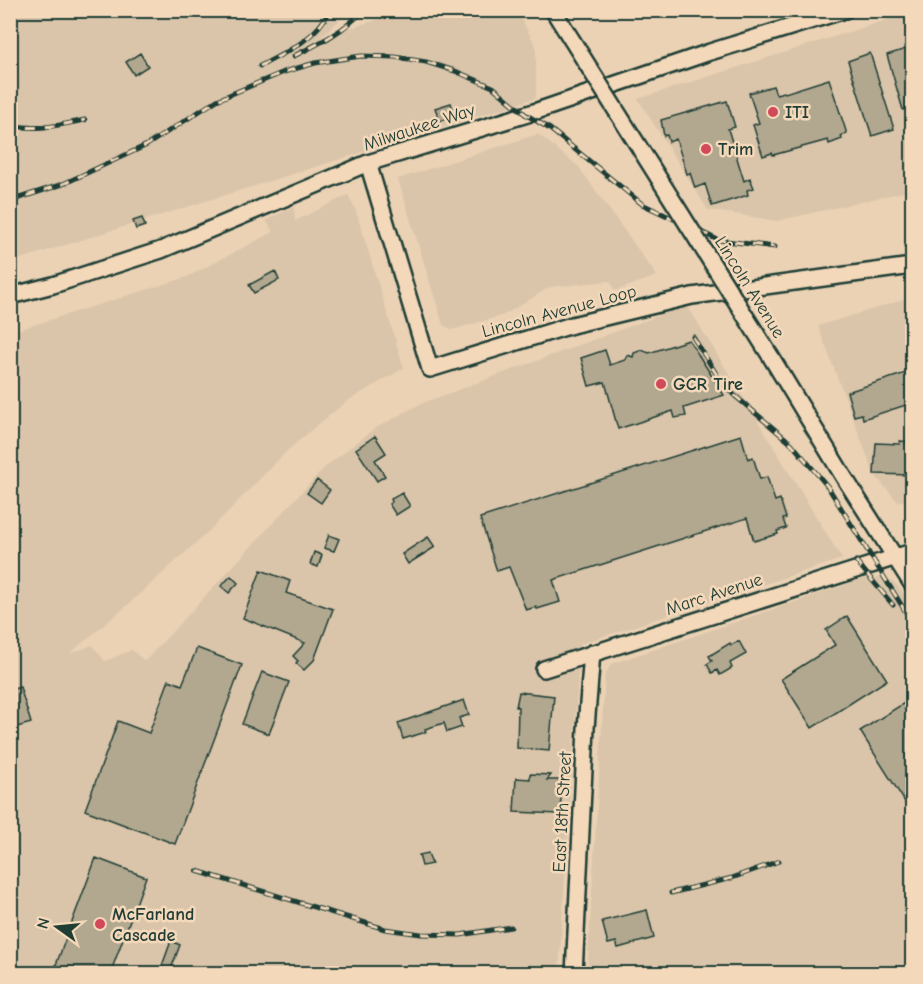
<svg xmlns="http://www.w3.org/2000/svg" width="923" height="984" viewBox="0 0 923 984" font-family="'Comic Neue',sans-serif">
<rect width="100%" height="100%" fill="#ebd2b5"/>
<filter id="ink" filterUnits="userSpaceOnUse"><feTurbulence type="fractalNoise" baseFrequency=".0167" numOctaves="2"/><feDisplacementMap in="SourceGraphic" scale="12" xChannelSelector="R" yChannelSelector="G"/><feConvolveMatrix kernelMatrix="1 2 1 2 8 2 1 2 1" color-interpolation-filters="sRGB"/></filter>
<g filter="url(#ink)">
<path fill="#dac5aa" d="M11 11H349L321 37 405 11H517L536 46V98L11 262Z
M912 12V190L777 221 708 210 638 99Z
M538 134 578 166 657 276 615 291 610 281 550 287 504 315 452 330 443 325 398 179Z
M348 195 355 208 404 368 349 400 316 426 288 450 209 531 122 610 69 654 92 645 105 661 132 650 145 661 324 468 374 429 420 404 687 305 842 559 580 644 559 973H11V332L187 277 273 232 266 220 294 207 295 221Z
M912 297V501H897L874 474 818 326Z
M879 577 893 581 902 590 912 608V973L587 974 605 675 611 664 862 579Z"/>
<path fill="#b2a890" stroke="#1f3d34" stroke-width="1.5" d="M912 47V107L903 110 887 55Z
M140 53 148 66 134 75 126 62Z
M870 53 894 129 872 136 848 61Z
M829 79 847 134 841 136 842 139 829 144 828 140 773 155 772 153 763 156 753 125 759 123 749 93 773 86 776 94 784 92 785 93Z
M727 101 735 127 728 129 744 181 750 178 754 188 747 190 748 195 712 206 705 184 695 188 690 173 687 174 676 139 669 142 667 135 664 136 661 120Z
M451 103 455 116 440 121 435 108Z
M142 218 145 226 136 229 133 221Z
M275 271 279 280 254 293 249 285Z
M689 340 724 395 684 408 686 416 675 418 673 411 618 429 605 382 589 386 581 358 605 350 610 365 625 360 627 355 633 357 634 353 642 350 649 353Z
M912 371V403L863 419 862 414 854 416 847 392Z
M741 435 748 459 753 457 760 479 767 477 775 501 780 499 786 518 783 519 786 528 777 531 778 534 754 541 747 518 553 580 560 602 537 609 536 607 526 610 509 567 497 571 480 518Z
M375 436 386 453 375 460 385 476 377 481 356 449Z
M900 441 912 442V475L874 474 876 443 900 444Z
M317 480 330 490 321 503 307 493Z
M402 493 410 506 396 515 389 504 392 502 391 499Z
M329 535 339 539 334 551 324 548Z
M428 537 435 547 408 564 402 554Z
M314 552 322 555 318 567 310 564Z
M261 570 290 581 286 593 333 609 314 660 304 670 296 663 298 661 293 656 305 643 243 618Z
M231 576 238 583 229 593 221 586Z
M847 616 887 680 812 728 781 679 835 645 826 630Z
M739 641 746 654 730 663 732 668 720 675 717 670 712 673 707 664 712 661 709 656 730 643 731 645Z
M197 648 242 665 175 844 85 810 118 721 149 733 169 680 182 685Z
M262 672 289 682 269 734 242 724Z
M20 687 31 723 10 729V690Z
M519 692 554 696 549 751 517 748 518 707H516Z
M912 698V813L860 731Z
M464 700 469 715 459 718 462 727 447 732 444 723 425 729 426 732 403 739 398 723Z
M530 774 551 775 547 780H562L560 814 514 812 516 778 530 779Z
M428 853 432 864 422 866 419 855Z
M96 858 146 877 110 974H63L54 970Z
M647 910 654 938 618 948 616 942 608 944 602 921Z
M171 941 180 945 177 953 169 974H159Z"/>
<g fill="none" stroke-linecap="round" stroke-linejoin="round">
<g stroke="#1f3d34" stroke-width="20">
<path id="minor" d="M368 163 430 369 572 325 692 296 912 266
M10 296 53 285 161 250 368 163 534 112 710 52 845 10
M771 357 842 474 912 584
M544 669 912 552
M574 974 586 728 592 653"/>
</g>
<use href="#minor" stroke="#f4d8ba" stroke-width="15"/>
<g stroke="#1f3d34" stroke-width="5">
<path id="rail" d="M294 56C320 43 344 31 364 10
M260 66C287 52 316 39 330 10
M10 125C36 131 60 125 85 120
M10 201 63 184 147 145 217 100 284 72 315 63 361 56 395 57 426 62 455 71 493 87 525 114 550 129 642 204 718 240 775 247
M693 337 722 383 734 395 792 444 828 487 912 622
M856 561 893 605
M197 871 385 929 421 934 460 935 511 927
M671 893 732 878 779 861"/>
</g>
<use href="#rail" stroke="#f4d8ba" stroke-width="3" stroke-dasharray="9" stroke-linecap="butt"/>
<g stroke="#1f3d34" stroke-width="20" stroke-linecap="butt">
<path id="minor-bridge" d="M553 10 771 357"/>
</g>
<use href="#minor-bridge" stroke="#f4d8ba" stroke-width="15"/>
</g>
</g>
<g fill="#d1495b" stroke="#f4d8ba" stroke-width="2">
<circle cx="773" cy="112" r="6"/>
<circle cx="706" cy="149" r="6"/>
<circle cx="661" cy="384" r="6"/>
<circle cx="100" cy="924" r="6"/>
</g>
<g text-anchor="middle" stroke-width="5" stroke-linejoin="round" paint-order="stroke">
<g font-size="18" font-weight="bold" fill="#1f3d34" stroke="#f4d8ba" text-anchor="start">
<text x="785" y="118">ITI</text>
<text x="718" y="155">Trim</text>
<text x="673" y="390">GCR Tire</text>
<text x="112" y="920">McFarland<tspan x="112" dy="21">Cascade</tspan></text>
</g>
<g font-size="18" fill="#1f3d34" stroke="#f4d8ba">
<text transform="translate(419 127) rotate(-18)" y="6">Milwaukee Way</text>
<text transform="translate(750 287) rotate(58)" y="6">Lincoln Avenue</text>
<text transform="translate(559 311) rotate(-15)" y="6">Lincoln Avenue Loop</text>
<text transform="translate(714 594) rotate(-18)" y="6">Marc Avenue</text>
<text transform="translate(562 812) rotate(-87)" y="6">East 18th Street</text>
</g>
</g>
<rect width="923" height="984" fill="none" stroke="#f4d8ba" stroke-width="36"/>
<rect x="18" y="18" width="887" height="948" fill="none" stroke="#1f3d34" stroke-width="2" filter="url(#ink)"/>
<g transform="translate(57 927) rotate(285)" stroke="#f4d8ba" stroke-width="4.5" paint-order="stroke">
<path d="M0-4.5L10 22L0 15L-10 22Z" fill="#1f3d34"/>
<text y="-9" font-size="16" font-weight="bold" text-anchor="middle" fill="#1f3d34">N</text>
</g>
</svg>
